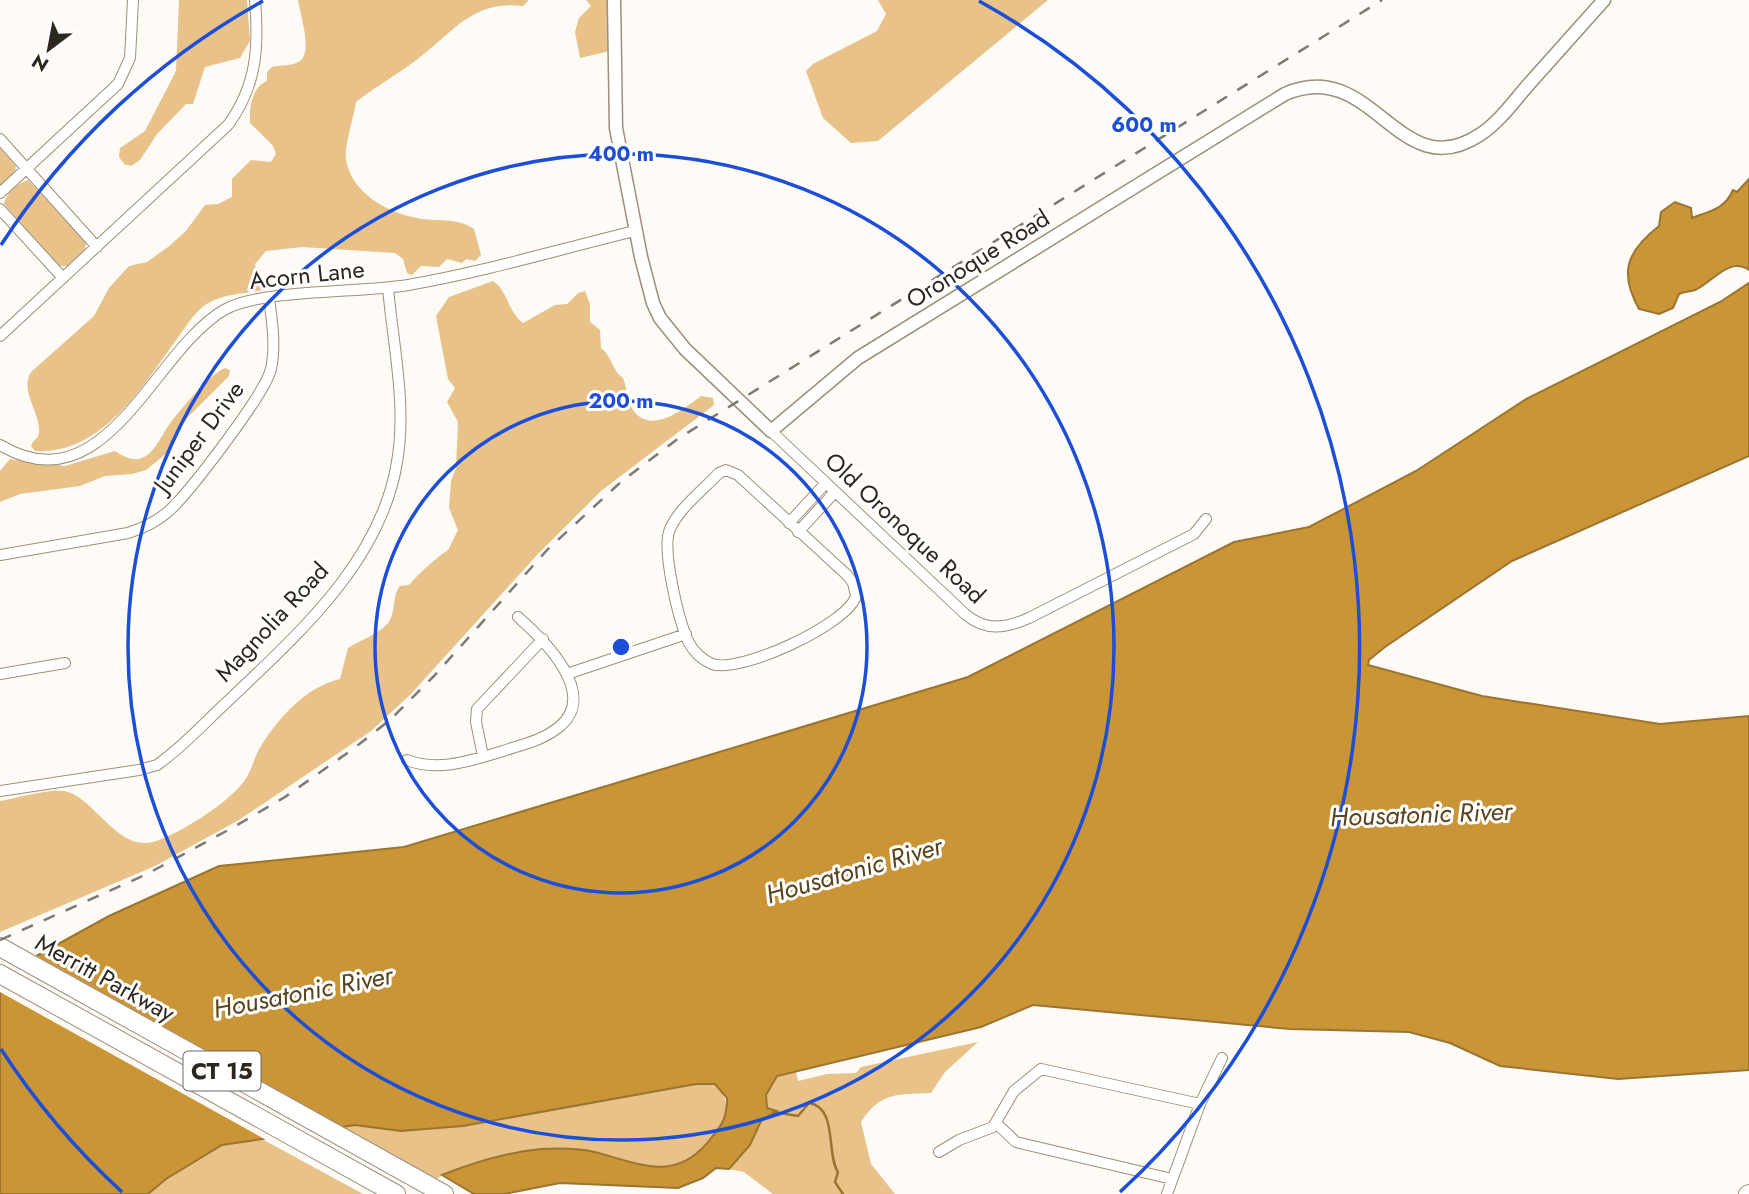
<svg xmlns="http://www.w3.org/2000/svg" width="1749" height="1194" viewBox="0 0 1749 1194" font-family="Jost,sans-serif">
<rect width="100%" height="100%" fill="#fefbf6"/>
<path fill="#e8c289" d="M179 0H247L250 41 240 58 205 67 193 104H186L157 134 140 160 131 166 124 164 119 157 120 148 145 131 176 71Z
M298 0H529L523 6C471 0 452 34 415 61 396 75 375 87 356 102 354 116 344 147 346 160 352 193 386 212 417 218 437 222 456 217 474 229L481 255 475 261 466 259 462 263 447 259 439 267 421 266 412 275 407 273 403 259 395 253 302 247 266 251 255 264 256 272 265 278 263 290C244 294 221 294 205 305 193 314 183 331 174 343 140 390 100 455 35 451L31 446C33 439 38 440 39 433 41 412 19 392 31 372L94 316 109 288 129 266 147 262 168 247 186 231 205 205 218 204 232 197V179L251 160 271 162 276 154 273 146 250 123C249 108 252 87 267 81V72L272 67C280 65 294 66 300 61 313 51 300 14 298 0Z
M586 0H609L610 51 580 58 575 32 579 18 591 6Z
M878 0H1048L878 141 851 143 823 118 806 71 813 64 877 31 886 14Z
M0 148 16 166 15 171 0 186Z
M28 180 86 241 85 251 68 266H59L4 204C6 193 18 183 28 180Z
M493 281C508 291 507 310 523 323L555 305 567 304 578 293 585 291 590 304V322L600 330 601 348C612 356 612 371 623 378 627 387 626 397 630 405 647 438 681 411 701 396L713 398 714 405 601 491 537 555 411 694 371 731 239 820 155 866 0 932V801C17 798 54 787 68 792 95 800 118 851 153 842 178 835 230 802 245 780 252 770 254 757 261 746 279 717 306 687 340 679L348 648C359 641 380 633 388 623 397 611 391 597 400 586L409 585C421 571 435 559 448 550L458 530 449 508 451 481 456 468 458 422 447 402 455 388 448 379 436 316 449 297Z
M225 368 230 370 229 376 184 421 167 453 146 470 132 474 105 476 80 486 20 494 0 502V471L10 459 65 466 115 451C148 474 156 443 171 422 181 409 211 373 225 368Z
M978 1042 945 1072 931 1093C898 1095 881 1091 861 1122L871 1164 895 1194H773L744 1172 729 1169 750 1145 761 1121 773 1116V1110L767 1108 766 1094 777 1076 796 1072 798 1081 827 1074 856 1073 861 1067Z
M696 1084H715C745 1110 707 1157 677 1164 646 1172 623 1158 594 1151 559 1144 465 1158 437 1179L343 1127 355 1125 401 1131 463 1126Z
M262 1139 363 1194H148L166 1179 222 1145Z"/>
<path fill="#ca9537" stroke="#9b7430" stroke-width="2" d="M1749 179V270C1729 256 1712 283 1695 290 1690 292 1685 291 1679 294L1673 308 1659 314 1639 309C1619 273 1626 252 1659 226L1661 212 1675 202 1691 208 1692 218C1710 211 1725 209 1733 190L1737 192Z
M1749 283V456L1512 561 1385 647 1369 660 1368 665 1482 696 1660 724 1749 716V1070L1618 1079 1500 1066 1450 1043 1409 1032 1290 1029 1033 1005 981 1027 777 1076 766 1095 767 1108 777 1111 761 1121 750 1145 729 1169 716 1168 703 1178 678 1188 560 1183 504 1194H474L442 1175C472 1163 509 1152 541 1149 558 1148 579 1148 595 1152 641 1164 677 1184 712 1137 723 1124 727 1116 727 1098L715 1084H696L463 1126 401 1131 355 1125 222 1145 166 1179 148 1194H0V976L109 916 219 866 404 847 968 677 1234 542 1309 527 1416 471 1526 399 1720 302Z"/>
<path fill="#fefbf6" d="M33 954 348 1130 268 1141 0 992V972Z"/>
<g fill="none" stroke-linecap="round" stroke-linejoin="round">
<path stroke="#9b7430" stroke-width="2.5" d="M773 1112 798 1116 809 1103C838 1107 826 1155 838 1172L835 1182 843 1194"/>
<g stroke="#9e8f78" stroke-width="12">
<path id="minor" d="M0 139 97 247
M0 193 118 84 130 58 133 0
M0 209 63 278
M0 336 228 125C257 86 259 46 255 0
M771 431 965 614C986 632 1006 628 1029 618L1194 534 1206 519
M0 445C106 508 153 351 224 310 259 289 362 293 408 285 484 272 560 249 635 231
M726 470 738 475 847 575 853 583 856 596C848 624 740 674 712 664 703 660 694 652 689 643 679 622 661 549 670 529 679 508 704 489 719 473Z
M789 523 825 484
M798 532 834 493
M0 555 128 533C144 528 158 521 170 510 191 490 265 394 271 369 276 346 272 321 269 298
M0 674 65 663
M567 674 686 634
M483 756 476 722 477 709 543 639
M407 760C437 772 470 761 500 752 520 745 542 741 559 727 600 694 543 639 518 617
M0 791 139 770 157 765C183 747 205 722 228 701 297 635 381 562 397 462 407 406 393 344 388 288
M996 1123 1016 1142 1172 1179
M939 1152 959 1140 993 1127 1014 1091 1041 1069 1200 1104
M1167 1194 1200 1104 1222 1058"/>
</g>
<g stroke="#9e8f78" stroke-width="15">
<path id="tertiary" d="M614 0 616 128 641 257 653 303 660 318 685 349 771 431 858 358 1285 94C1374 55 1398 190 1481 134 1500 121 1514 101 1529 84 1554 56 1579 28 1604 0"/>
</g>
<g stroke="#9e8f78" stroke-width="18">
<path id="primary" d="M1747 1194 1749 1193"/>
</g>
<g stroke="#9e8f78" stroke-width="20">
<path id="motorway" d="M0 947 444 1194
M0 974 396 1194"/>
</g>
<use href="#minor" stroke="#fff" stroke-width="10"/>
<use href="#tertiary" stroke="#fff" stroke-width="12"/>
<use href="#primary" stroke="#fff" stroke-width="16"/>
<use href="#motorway" stroke="#fff" stroke-width="18"/>
<path stroke="#7e7972" stroke-width="2.5" stroke-dasharray="12 12" stroke-linecap="butt" d="M0 940 147 874 232 828 285 797 353 749 390 720 434 676 548 549 622 481 679 438 1382 0"/>
</g>
<g fill="none" stroke="#1d4ed8" stroke-width="3.5">
<circle cx="621" cy="647" r="246"/>
<circle cx="621" cy="647" r="493"/>
<path d="M122 1192A739 739 0 0 1 1 1049M1 245A739 739 0 0 1 263 1M979 1A739 739 0 0 1 1120 1192"/>
</g>
<g text-anchor="middle" stroke-width="6" stroke-linejoin="round" paint-order="stroke">
<rect fill="#fff" stroke="#6c6862" stroke-width="2" x="183.5" y="1051.5" width="77" height="39" rx="5"/>
<g font-size="23" font-weight="bold" fill="#2d271e">
<text x="222" y="1079">CT 15</text>
</g>
<g font-size="24" fill="#2d271e" stroke="#fff">
<text transform="translate(978 259) rotate(-32)" y="8">Oronoque Road</text>
<text transform="translate(307 275) rotate(-6)" y="8">Acorn Lane</text>
<text transform="translate(199 437) rotate(-53)" y="8">Juniper Drive</text>
<text transform="translate(905 528) rotate(43)" y="8">Old Oronoque Road</text>
<text transform="translate(272 622) rotate(-47)" y="8">Magnolia Road</text>
<text transform="translate(105 978) rotate(29)" y="8">Merritt Parkway</text>
</g>
<g font-size="26" font-style="italic" fill="#59431d" stroke="#fff">
<text transform="translate(1421 814) rotate(-2)" y="9">Housatonic River</text>
<text transform="translate(854 870) rotate(-16)" y="9">Housatonic River</text>
<text transform="translate(303 992) rotate(-11)" y="9">Housatonic River</text>
</g>
</g>
<circle cx="621" cy="647" r="10" fill="#1d4ed8" stroke="#fff" stroke-width="3.5"/>
<g font-size="21" text-anchor="middle" font-weight="bold" fill="#1d4ed8" stroke="#fff" stroke-width="6" stroke-linejoin="round" paint-order="stroke">
<text x="1144" y="132">600 m</text>
<text x="621" y="161">400 m</text>
<text x="621" y="408">200 m</text>
</g>
<g transform="translate(49 49) rotate(212)" stroke="#ffffff" stroke-width="5" paint-order="stroke">
<path d="M0-5L12 26L0 18L-12 26Z" fill="#2d271e"/>
<text y="-10" font-size="19" font-weight="bold" text-anchor="middle" fill="#2d271e">N</text>
</g>
</svg>
